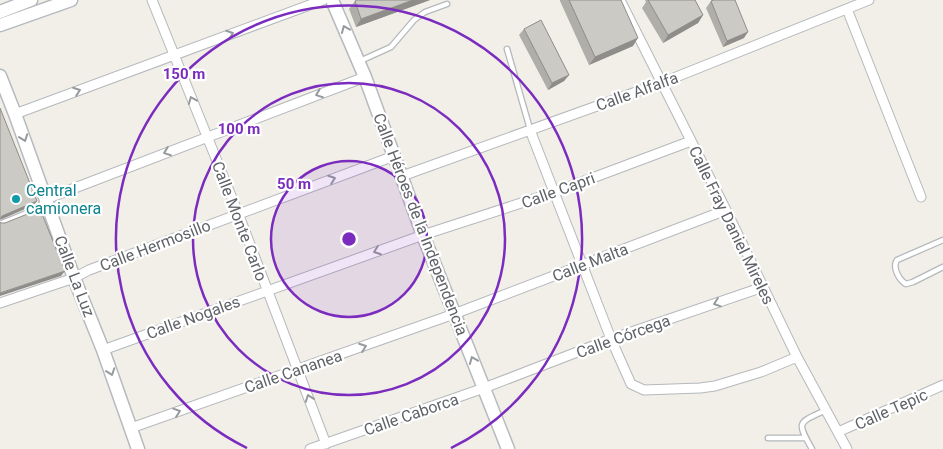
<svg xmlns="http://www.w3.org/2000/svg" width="943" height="449" viewBox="0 0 943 449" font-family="Roboto,sans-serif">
<rect width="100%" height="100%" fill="#f1efe8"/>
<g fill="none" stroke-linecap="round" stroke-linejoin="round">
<g stroke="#b5b8bc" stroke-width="7">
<path id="lane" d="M507 49 530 129
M360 61 391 47 414 20 425 12 447 4
M0 224 34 210 44 202
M943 240 897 260C892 267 899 280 906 284L913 282 943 267
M768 438H806
M812 449C796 421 798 423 826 410"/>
</g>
<g stroke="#b5b8bc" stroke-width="11">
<path id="street" d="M152 0 238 213 326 444
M620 0 726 210 797 357 847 449
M847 9 921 197
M15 114 323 0
M530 130 611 339 631 384 644 390 700 388 715 386 761 372 797 357
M402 176 661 83 869 0
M46 199 365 77
M0 303 74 278 89 270 394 156
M103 350 423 235 555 192 691 141
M131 428 454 314 726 210
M838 432 943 385
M310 449 484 388 611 339 763 287"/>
</g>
<g stroke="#b6babf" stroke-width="15">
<path id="secondary" d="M332 0 365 77 423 235 508 449
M0 12 31 0
M0 25 71 0
M0 76 15 114 74 278 103 350 138 449"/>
</g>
<use href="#lane" stroke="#fff" stroke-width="4.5"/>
<use href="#street" stroke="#fff" stroke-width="9"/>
<use href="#secondary" stroke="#fff" stroke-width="12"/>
</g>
<path fill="#afaea9" d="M430 0 356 27 349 9 355 1Z
M560 0H621L633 46 589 65 560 1Z
M645 0H695L703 15 698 23 663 43 642 8 646 2Z
M711 1 744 38 723 47 706 8Z
M524 29 569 75 564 81 548 90 519 35Z"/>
<path fill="#8f8d8a" d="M413 0H430L356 27 361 19Z
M703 15 698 23 663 43 668 35Z
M748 32 744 38 723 47 727 41Z
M638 38 633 46 589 65 595 57Z
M569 75 564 81 548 90 552 83Z
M37 201 34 205 0 220 2 216Z
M65 271 61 276 0 296V293H1Z"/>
<path fill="#cccac5" stroke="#8f8d8a" d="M357 0H413L361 19 355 1Z
M569 0H621L638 38 595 57Z
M648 0H695L703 15 668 35Z
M714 0H735L748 32 727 41 711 1Z
M541 20 569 75 552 83 524 29Z
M0 108 37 201 2 216 0 219Z
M40 209 65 271 0 293V222L1 223H5Z"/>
<defs><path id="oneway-chevron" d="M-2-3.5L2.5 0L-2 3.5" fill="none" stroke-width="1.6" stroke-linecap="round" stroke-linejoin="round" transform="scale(1.25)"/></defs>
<g stroke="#979a9d">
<use href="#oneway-chevron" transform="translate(345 29) rotate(-113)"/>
<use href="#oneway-chevron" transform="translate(230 34) rotate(-20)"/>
<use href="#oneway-chevron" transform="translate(77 91) rotate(-20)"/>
<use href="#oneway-chevron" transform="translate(319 94) rotate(159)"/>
<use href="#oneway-chevron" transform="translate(192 100) rotate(-112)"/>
<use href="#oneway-chevron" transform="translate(24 138) rotate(70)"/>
<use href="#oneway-chevron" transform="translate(167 152) rotate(159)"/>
<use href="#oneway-chevron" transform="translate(332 179) rotate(-20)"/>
<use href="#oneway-chevron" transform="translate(377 251) rotate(160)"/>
<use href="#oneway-chevron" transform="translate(717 303) rotate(161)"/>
<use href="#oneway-chevron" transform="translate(363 347) rotate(-20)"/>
<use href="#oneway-chevron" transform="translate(473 360) rotate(-112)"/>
<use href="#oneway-chevron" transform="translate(111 372) rotate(71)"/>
<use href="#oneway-chevron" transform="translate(309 398) rotate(-110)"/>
<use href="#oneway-chevron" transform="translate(177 412) rotate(-19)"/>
</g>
<circle cx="349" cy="239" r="78" fill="#7b2cbf" fill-opacity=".12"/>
<g fill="none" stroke="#7b2cbf" stroke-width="2.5">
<circle cx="349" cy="239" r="78"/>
<circle cx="349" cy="239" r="156"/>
<path d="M247 448A233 233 0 1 1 451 448"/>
</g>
<circle fill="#0f9aa8" stroke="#fff" stroke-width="2" cx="16" cy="199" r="5"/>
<g text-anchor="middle" stroke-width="4.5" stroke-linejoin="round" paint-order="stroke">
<g font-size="16" fill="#5f6368" stroke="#fff">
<text transform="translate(637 91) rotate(-20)" y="6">Calle Alfalfa</text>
<text transform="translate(558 190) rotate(-20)" y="6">Calle Capri</text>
<text transform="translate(240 221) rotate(69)" y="6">Calle Monte Carlo</text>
<text transform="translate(421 224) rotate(69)" y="6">Calle Héroes de la Independencia</text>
<text transform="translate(732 225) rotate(64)" y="6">Calle Fray Daniel Mireles</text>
<text transform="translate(155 245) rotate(-21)" y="6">Calle Hermosillo</text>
<text transform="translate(590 262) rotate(-21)" y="6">Calle Malta</text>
<text transform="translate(75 276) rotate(69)" y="6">Calle La Luz</text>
<text transform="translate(193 317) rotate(-20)" y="6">Calle Nogales</text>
<text transform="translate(623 336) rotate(-20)" y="6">Calle Córcega</text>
<text transform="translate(293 371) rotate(-19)" y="6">Calle Cananea</text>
<text transform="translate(891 409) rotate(-24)" y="6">Calle Tepic</text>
<text transform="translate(411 414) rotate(-19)" y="6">Calle Caborca</text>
</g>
<g font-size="16" fill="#0d838f" stroke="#fff" text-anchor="start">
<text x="26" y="196">Central<tspan x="26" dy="18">camionera</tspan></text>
</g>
</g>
<circle cx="349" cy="239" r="8" fill="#7b2cbf" stroke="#fff" stroke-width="2.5"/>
<g font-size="15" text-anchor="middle" font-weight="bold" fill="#7b2cbf" stroke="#fff" stroke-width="4.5" stroke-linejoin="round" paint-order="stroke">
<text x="184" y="79">150 m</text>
<text x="239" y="134">100 m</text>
<text x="294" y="189">50 m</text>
</g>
</svg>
